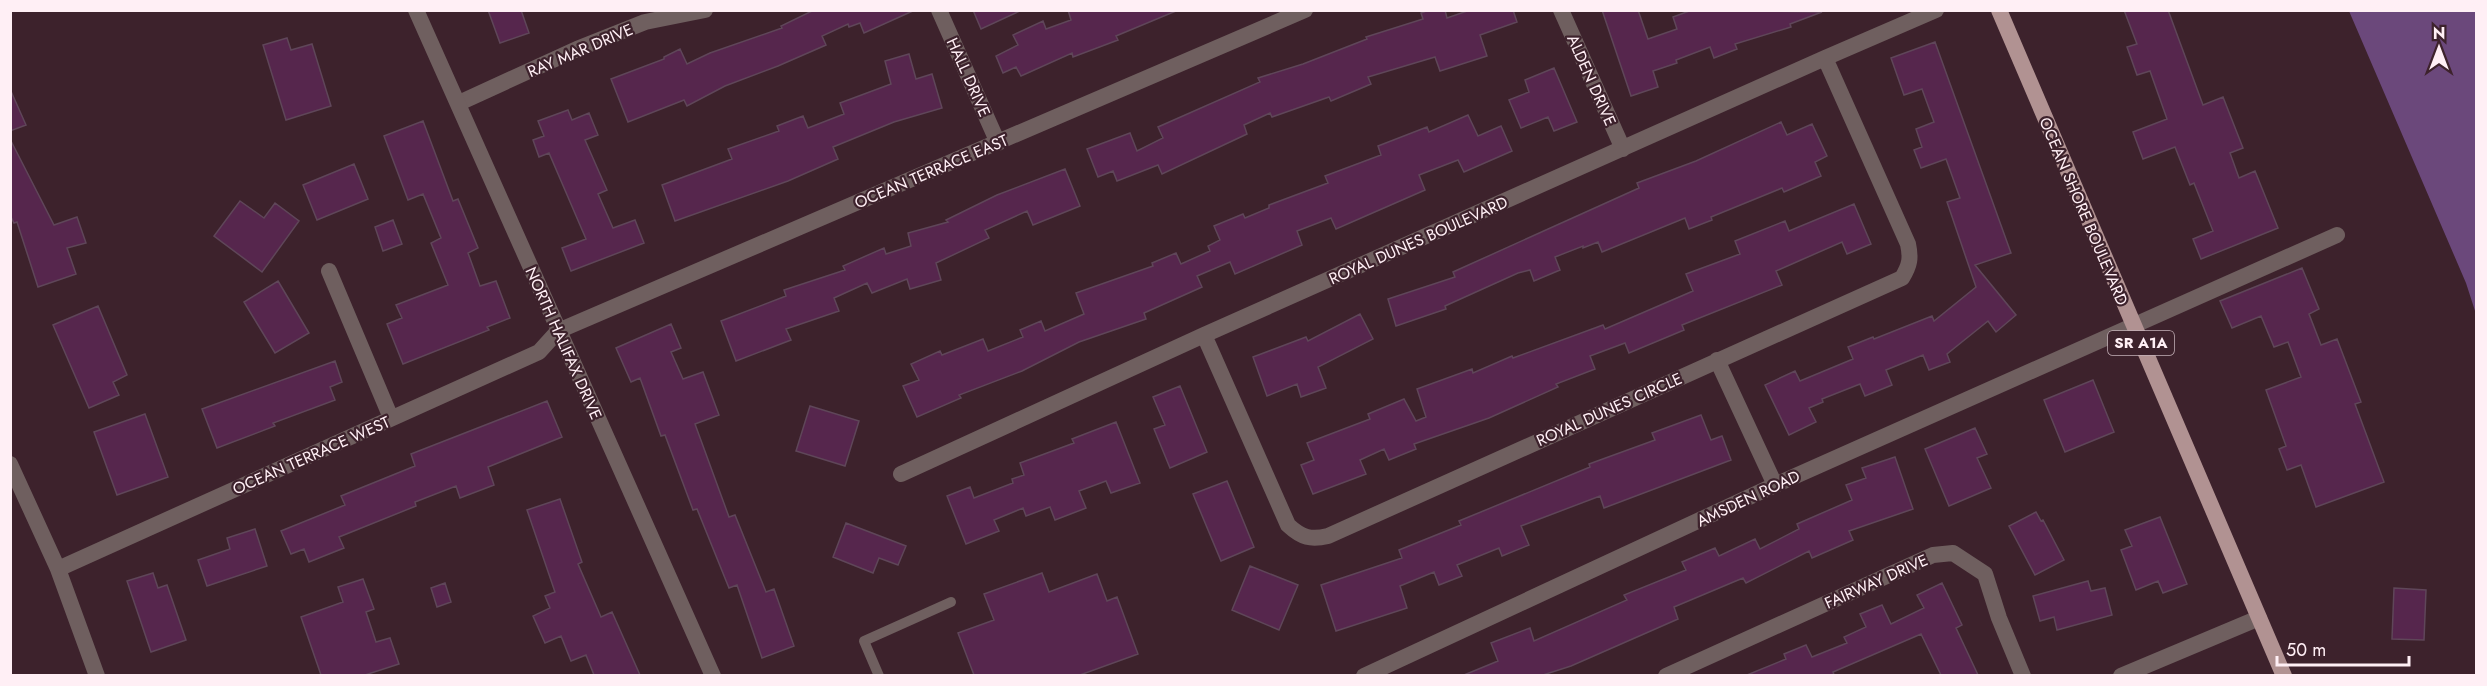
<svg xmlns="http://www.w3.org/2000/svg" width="2487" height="686" viewBox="0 0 2487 686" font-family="Jost,sans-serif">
<rect width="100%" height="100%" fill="#3d222c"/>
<path fill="#6b487b" d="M2349 11H2476V314L2466 283Z"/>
<path fill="#56264d" stroke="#5f4659" stroke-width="1.5" d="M488 10H521L529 33 500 43Z
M814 10H915L864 33 860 23 849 27 848 24 822 36 826 45 778 66 725 86 687 106 684 100 628 122 611 79 664 59V57L680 49 687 64 710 53 782 28 781 26Z
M973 10H1022L981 29Z
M1068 10H1176V11L1116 36 1118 40 1073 57 1072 53 1021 76 1016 67 1003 73 996 56 1018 45 1013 35 1043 21 1046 29 1071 20Z
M1429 10H1445L1447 18 1470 10H1513L1517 22 1480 35 1487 56 1440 71 1435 57 1368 77 1371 84 1331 101 1329 97 1272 117 1270 113 1244 125 1247 134 1162 174 1158 165 1117 181 1113 171 1098 177 1087 149 1130 133 1137 151 1163 138 1158 127 1260 82 1258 78 1303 64 1367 39 1366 37 1423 19 1421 13Z
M1602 10H1638L1648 39 1677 29 1673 17 1692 10 1822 12 1790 24 1791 27 1735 44 1737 49 1714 58 1710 47 1676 60 1677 63 1653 71 1658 87 1631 96Z
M2124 10H2168L2203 105 2223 97 2243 148 2230 153 2239 178 2255 171 2278 228 2201 259 2193 239 2213 231 2194 183 2190 185 2175 147 2143 159 2133 132 2167 119 2150 71 2137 75 2127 47 2137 44Z
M287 38 291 50 312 44 331 106 286 120 263 45Z
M1935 42 2011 253 1975 265 2016 315 1996 332 1988 321 1947 354 1950 362 1929 370 1923 355 1886 370 1892 385 1865 396 1860 384 1822 399 1823 402 1809 408 1816 422 1789 435 1765 385 1795 371 1800 381 1853 359 1848 347 1873 337 1874 339 1932 316 1934 321 1976 287 1947 202 1960 198 1946 159 1921 168 1914 150 1922 147 1916 129 1934 122 1922 89 1904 95 1891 58Z
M909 54 916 79 932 74 942 108 894 122 833 147 838 159 788 181 675 221 662 185 732 159 728 149 779 131 777 126 803 116 808 128 844 114 840 103 891 84 885 61Z
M1554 68 1577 122 1554 131 1548 117 1521 128 1509 100 1529 92 1525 80Z
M10 89 26 125 10 131Z
M568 110 572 120 589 113 598 135 585 140 607 190 598 194 613 228 635 220 644 243 571 271 562 248 586 239 549 153 539 157 533 140 544 136 538 121Z
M1468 115 1478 136 1501 126 1512 151 1464 172 1458 160 1419 175 1425 190 1336 229 1331 218 1297 231 1302 245 1235 274 1230 262 1197 276 1202 287 1144 313 1146 319 1079 342 1022 371 959 395 961 398 917 417 903 386 919 380 911 364 940 351 942 355 983 339 988 351 1023 337 1020 330 1041 321 1045 331 1084 314 1076 293 1153 266 1152 263 1176 253 1181 264 1210 251 1208 246 1220 240 1214 226 1243 214 1245 218 1269 208V205L1328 183 1325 176 1381 155 1378 146 1427 127 1429 132Z
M423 121 453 201 458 199 478 248 468 253 480 286 496 281 510 318 487 327 489 330 403 364 387 324 402 318 396 305 448 285 431 243 441 238 423 194 408 200 384 136Z
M1781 122 1787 135 1812 124 1827 156 1815 162 1821 176 1784 192 1782 188 1711 217 1712 220 1689 229 1685 218 1602 252 1598 242 1583 248V246L1555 257 1560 270 1534 281 1530 270 1518 273 1445 306 1446 309 1396 326 1388 299 1455 277 1453 272 1639 188 1637 183 1696 161Z
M10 139 54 225 77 217 86 243 67 248 76 274 38 287 17 222 14 223 10 215Z
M354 164 368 199 317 220 303 185Z
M1065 169 1080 206 1033 225 1027 211 985 230 989 238 936 263 941 280 910 289 907 279 872 293 867 283 834 298 839 311 786 329 791 340 736 361 721 321 786 296 784 290 845 270 843 266 884 248 886 254 911 246 908 233 948 222 946 220 997 195Z
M240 201 264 218 275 203 299 221 262 272 214 236Z
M1854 204 1871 244 1847 254 1842 242 1801 260 1776 271 1782 285 1682 325 1684 330 1629 353 1625 343 1590 356 1595 369 1556 384 1558 387 1489 418 1414 444 1416 449 1389 460 1384 449 1360 460 1366 474 1313 494 1301 465 1314 460 1307 443 1370 419 1368 414 1404 399 1416 421 1426 417 1417 389 1472 369 1473 373 1512 356 1513 358 1603 325 1605 329 1693 291 1686 274 1740 254 1735 241 1785 221 1789 231Z
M393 220 402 244 383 251 375 227Z
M2302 268 2319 309 2309 314 2321 345 2337 339 2361 402 2355 404 2384 482 2316 507 2301 465 2287 470 2279 449 2286 446 2266 390 2301 377 2288 342 2274 347 2261 316 2232 328 2220 301Z
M278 281 309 333 275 353 244 302Z
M98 306 127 375 113 382 119 395 89 408 53 325Z
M1360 314 1373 339 1318 367 1326 388 1301 397 1297 384 1267 396 1253 357 1306 337 1308 341Z
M671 324 681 348 671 352 683 379 703 372 719 415 695 424 729 517 735 515 766 592 774 589 794 646 762 658 737 585 729 588 697 509 693 510 665 435 661 436 640 378 631 382 616 348Z
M335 361 342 382 330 387 335 400 273 423 275 426 217 448 202 409Z
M2093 380 2114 432 2065 452 2044 400Z
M1180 386 1207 452 1170 468 1154 429 1165 425 1153 397Z
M547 401 562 437 488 467 494 485 460 498 456 486 415 502 416 506 339 537 344 548 309 562 304 549 291 554 281 531 345 505 341 496 415 466 411 454Z
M810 406 859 421 845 466 796 451Z
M145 414 168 477 117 495 94 432Z
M1701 415 1711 440 1722 436 1731 460 1604 508 1600 496 1521 526 1529 545 1502 556 1499 548 1457 565 1462 576 1439 585 1434 572 1400 586 1407 608 1336 631 1321 585 1402 558 1399 550 1461 525 1459 521 1590 467 1589 464 1655 440 1652 433Z
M1116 422 1140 483 1111 493 1106 481 1079 491 1086 508 1055 520 1050 507 1026 516 1023 508 994 520 999 531 966 544 947 496 970 487 974 498 1013 483 1012 479 1024 475 1020 463 1074 443 1072 439Z
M1975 428 1987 454 1977 458 1991 488 1949 506 1925 449Z
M1895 457 1913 509 1849 531 1853 540 1812 558 1809 551 1746 583 1743 578 1674 607 1678 619 1571 666 1543 675H1464L1498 661 1491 643 1530 628 1534 641 1627 600 1624 595 1686 570 1682 562 1715 548 1719 556 1755 539 1760 549 1799 529 1797 524 1852 500 1846 485 1866 478 1862 468Z
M1227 481 1254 547 1221 561 1193 494Z
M560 499 582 562 578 564 601 617 612 612 640 675H594L586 655 571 661 561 636 545 643 533 616 550 608 545 596 555 592 527 510Z
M2036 512 2041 521 2043 520 2064 560 2035 575 2009 526Z
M2160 517 2187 584 2163 593 2158 581 2136 590 2121 550 2132 546 2125 530Z
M846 523 906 546 898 565 879 558 873 573 833 557Z
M255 529 267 566 207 586 198 560 230 549 227 538Z
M1250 566 1298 585 1279 630 1232 610Z
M153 573 158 588 167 585 186 640 151 652 127 581Z
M1042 573 1049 592 1097 574 1107 601 1117 597 1138 654 1080 675H974L958 633 994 620 984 594Z
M363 579 374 609 366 612 376 642 390 638 399 664 365 675H321L301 617 343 602 338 587Z
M2088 581 2091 591 2105 588 2112 615 2057 630 2054 617 2040 621 2033 596Z
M445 583 451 602 437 607 431 588Z
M1942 583 1962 625 1956 628 1978 675H1941L1921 634 1833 672 1834 675H1747L1786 659 1784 654 1806 645 1812 657 1847 643 1844 637 1866 627 1860 614 1882 605 1891 624 1924 608 1917 595Z
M2394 588 2426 590 2424 640 2392 639Z"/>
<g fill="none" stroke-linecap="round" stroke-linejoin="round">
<path stroke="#6f5f5f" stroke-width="10" d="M879 676 864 641 951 602"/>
<path stroke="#6f5f5f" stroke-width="16" d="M939 10 998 143
M1561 10 1623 149
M459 103 577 49 645 22 705 10
M329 271 391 418
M1204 335 1288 525C1302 538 1311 540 1328 536L1902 278C1910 265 1911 258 1908 244L1825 58
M1717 360 1775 485
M10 464 58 569 97 676
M901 474 1204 335 1825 58 1936 10
M58 569 539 352 558 331 1305 10
M1364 676 1775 485 2337 235
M1666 676 1933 555 1953 553 1985 574 1999 618 2023 676
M2121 676 2259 618"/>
<path stroke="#6f5f5f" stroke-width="16" d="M416 10 713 676"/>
<path stroke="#b19292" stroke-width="16" d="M1999 10 2284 676"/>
</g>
<g text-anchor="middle" stroke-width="4.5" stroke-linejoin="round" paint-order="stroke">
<rect fill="#3d222c" stroke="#c5b2b9" stroke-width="1.5" x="2108" y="331" width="66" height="24" rx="4.5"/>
<g font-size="15" font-weight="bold" fill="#ffeff5">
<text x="2141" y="348">SR A1A</text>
</g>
<g font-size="16" fill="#ffeff5" stroke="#3d222c">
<text transform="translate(580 50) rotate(-23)" y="6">RAY MAR DRIVE</text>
<text transform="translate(969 77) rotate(66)" y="6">HALL DRIVE</text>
<text transform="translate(1592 80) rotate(66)" y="6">ALDEN DRIVE</text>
<text transform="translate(931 171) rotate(-23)" y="6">OCEAN TERRACE EAST</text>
<text transform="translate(2084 211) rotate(67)" y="6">OCEAN SHORE BOULEVARD</text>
<text transform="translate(1418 240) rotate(-24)" y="6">ROYAL DUNES BOULEVARD</text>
<text transform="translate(564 343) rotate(66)" y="6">NORTH HALIFAX DRIVE</text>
<text transform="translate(1609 409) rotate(-24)" y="6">ROYAL DUNES CIRCLE</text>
<text transform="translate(311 455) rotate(-24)" y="6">OCEAN TERRACE WEST</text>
<text transform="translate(1748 498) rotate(-25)" y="6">AMSDEN ROAD</text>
<text transform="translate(1876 581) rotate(-24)" y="6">FAIRWAY DRIVE</text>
</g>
</g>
<rect width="2487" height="686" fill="none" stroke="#ffeff5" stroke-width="24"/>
<g transform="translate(2439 48)" stroke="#3d222c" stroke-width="4.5" paint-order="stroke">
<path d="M0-4.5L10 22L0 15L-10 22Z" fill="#ffeff5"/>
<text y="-9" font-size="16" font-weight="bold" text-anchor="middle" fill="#ffeff5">N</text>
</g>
<path d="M2277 656v9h132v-9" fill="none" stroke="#ffeff5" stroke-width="3"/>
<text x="2286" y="656" font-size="18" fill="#ffeff5" stroke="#3d222c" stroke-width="4.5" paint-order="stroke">50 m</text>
</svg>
